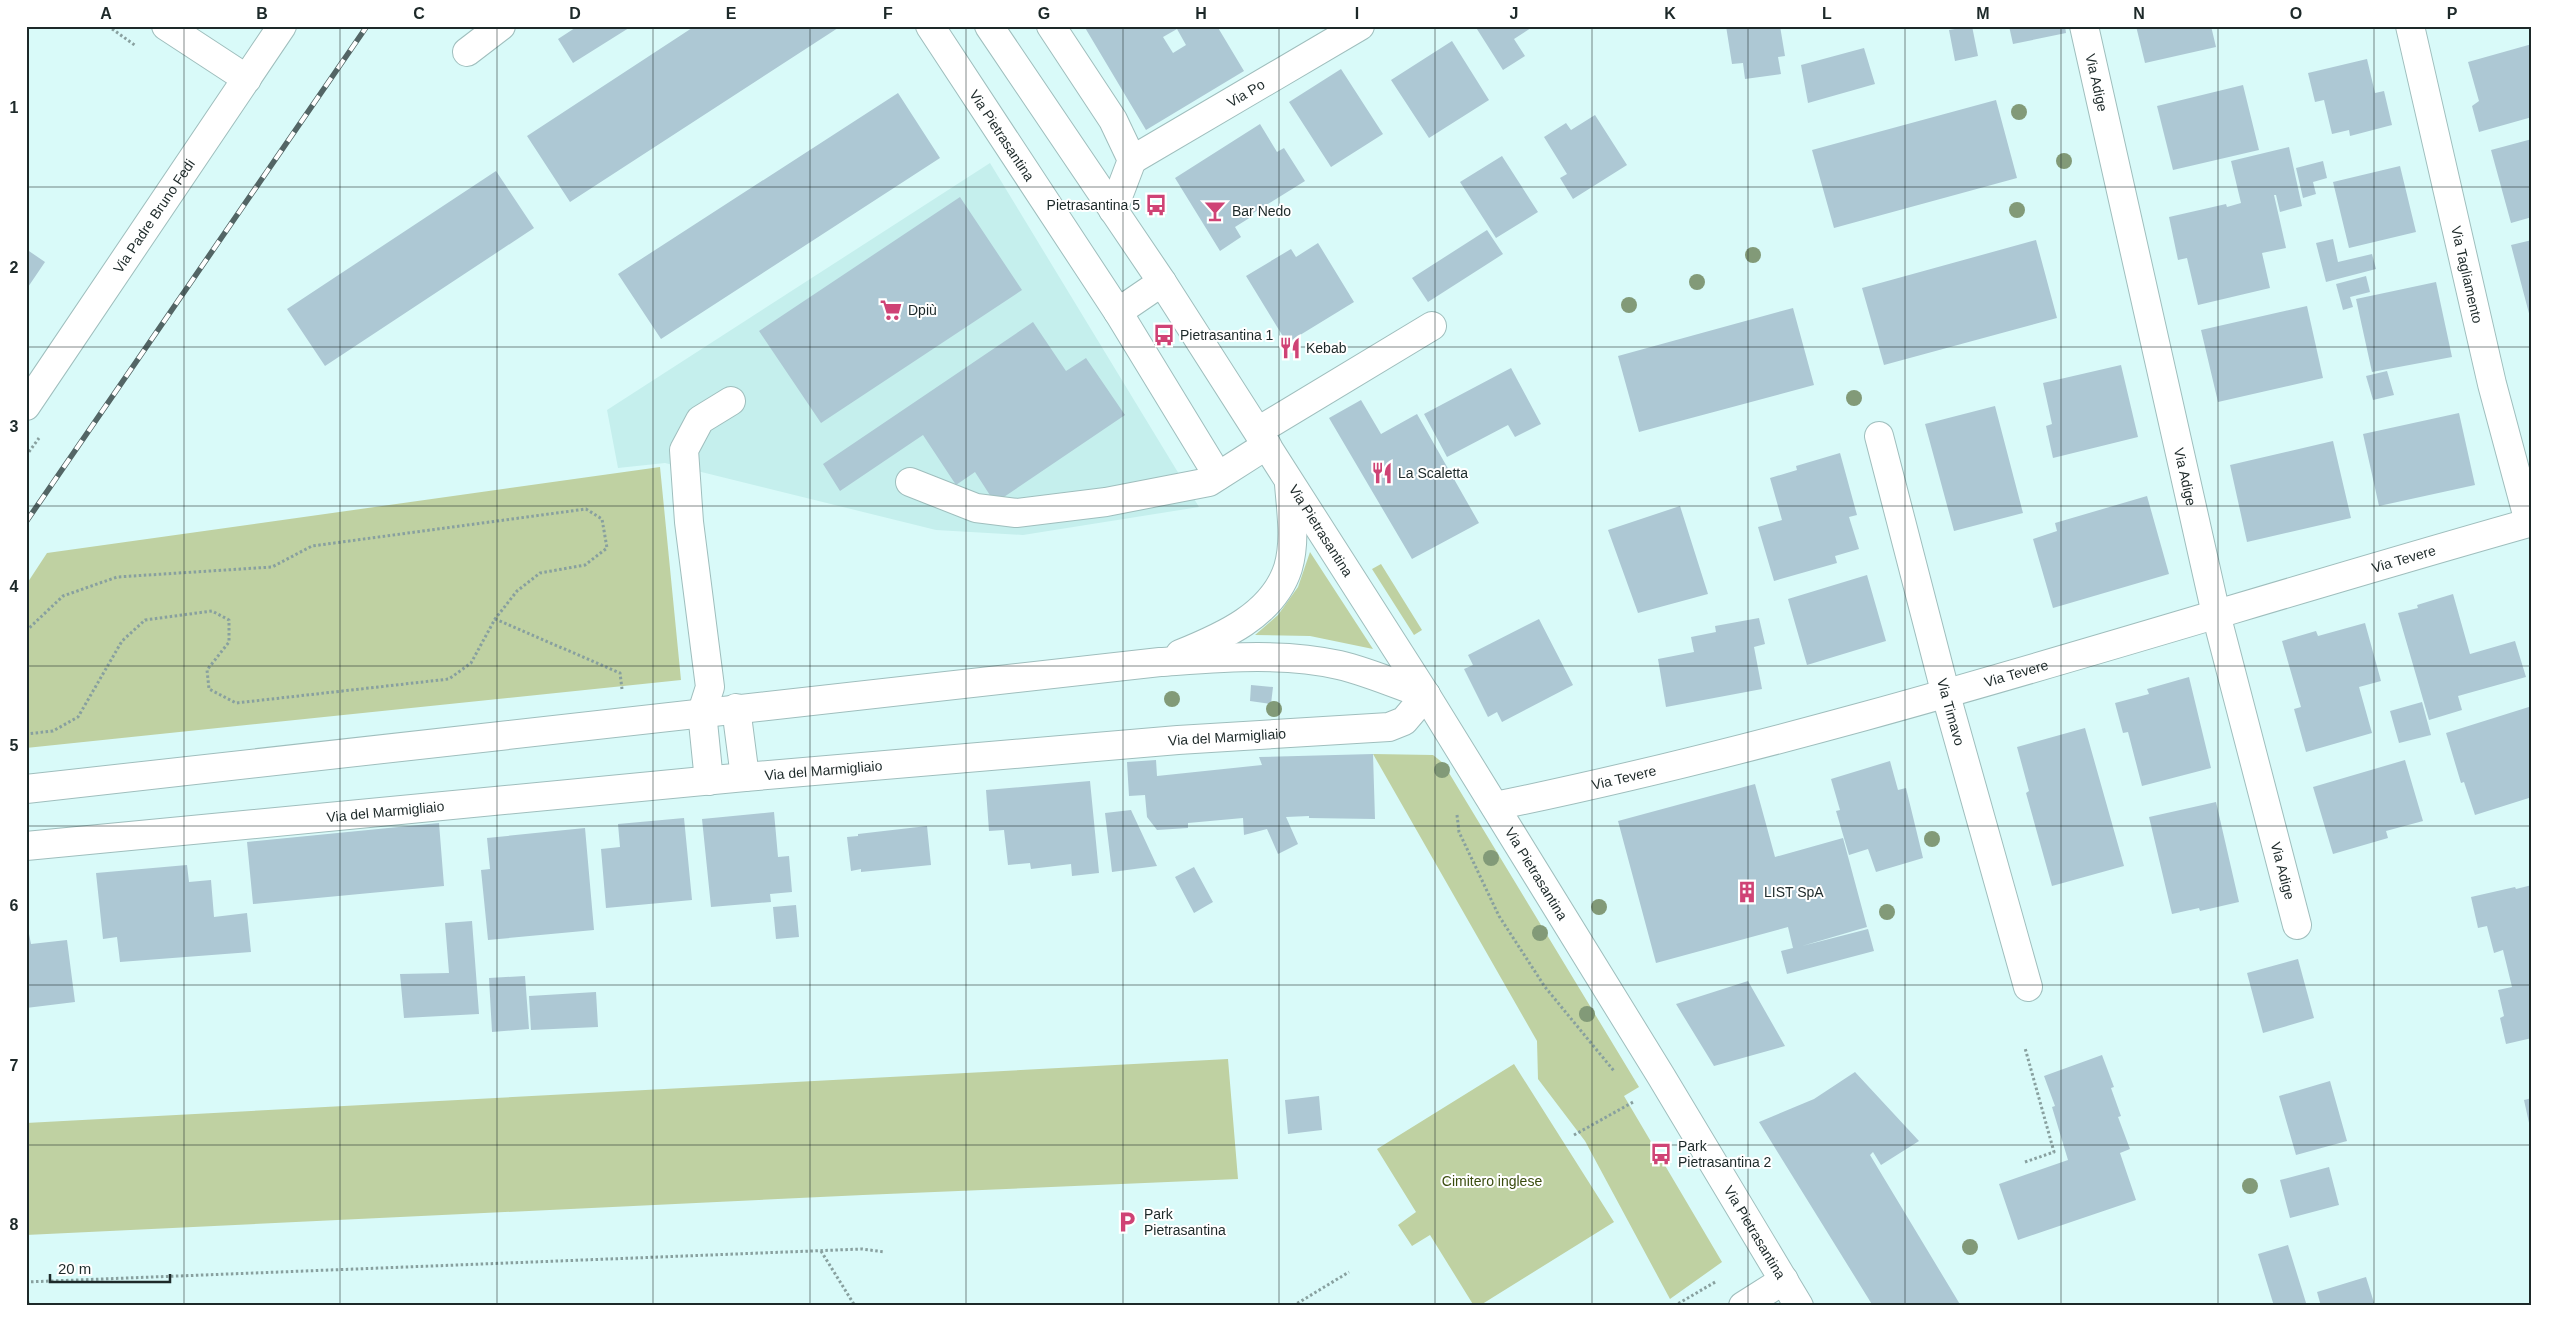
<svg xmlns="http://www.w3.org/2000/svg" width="2558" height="1332" viewBox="0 0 2558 1332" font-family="Helvetica,sans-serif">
<rect width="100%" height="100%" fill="#d9faf9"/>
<path fill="#c5efed" d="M990 163 1199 507 1023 535 936 530 665 463 618 468 607 410Z"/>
<path fill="#bfd1a2" d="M660 467 681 680 26 748V585L47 553Z
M1310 552 1373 649 1310 636 1255 635 1278 615 1298 587Z
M1381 564 1422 630 1414 635 1372 569Z
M1373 754 1433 755 1443 763 1639 1087 1624 1096 1722 1262 1670 1299 1585 1141 1538 1079 1537 1041Z
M1228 1059 1238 1179 863 1195 26 1235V1123Z
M1514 1064 1614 1222 1479 1306H1474L1430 1235 1412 1246 1398 1225 1416 1212 1377 1149Z"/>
<path fill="#adc8d4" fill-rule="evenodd" d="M578 26H632L573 63 558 39Z
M695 26H841L570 202 527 136Z
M1084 26H1217L1244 71 1146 130ZM1177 29 1186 45 1173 53 1163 37Z
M1475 26H1534L1514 39 1525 56 1503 70Z
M1726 26H1780L1785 56 1778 57 1781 74 1745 79 1743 63 1732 64Z
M1972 26 1978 56 1955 61 1949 30Z
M2009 26H2065L2066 33 2013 44Z
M2136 26H2211L2216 47 2145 63Z
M1452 41 1489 100 1429 138 1391 80Z
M2532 44V117L2479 132 2472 106 2479 101 2468 62Z
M1864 48 1875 84 1808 103 1801 65Z
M2367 59 2375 93 2384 91 2392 125 2350 136 2349 130 2332 134 2324 100 2315 102 2308 73Z
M1341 69 1383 134 1331 167 1289 102Z
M2243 85 2259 150 2173 170 2157 106Z
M898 93 940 158 661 339 618 274Z
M1996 100 2017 178 1834 228 1812 150Z
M1595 115 1627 165 1573 199 1560 178 1567 174 1544 137 1566 123 1571 130Z
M1260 124 1277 152 1284 148 1305 181 1250 215 1251 217 1235 227 1241 237 1220 251 1175 178Z
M2532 139V217L2511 223 2491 150Z
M2289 147 2302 206 2280 212 2276 195H2274L2286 248 2262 253 2270 288 2198 305 2187 258 2178 260 2169 217 2226 204 2227 207 2241 203 2231 161Z
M1502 156 1538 212 1496 238 1460 182Z
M2323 161 2327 178 2313 182 2316 194 2303 198 2296 168Z
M2400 166 2416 232 2349 248 2333 182Z
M496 171 534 228 325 366 287 309Z
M960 197 1022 290 821 423 759 331Z
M1487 230 1503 254 1428 302 1412 278Z
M2333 239 2338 262 2372 254 2376 269 2326 282 2316 243Z
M2036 240 2057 318 1884 365 1862 288Z
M2532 240V321H2531L2511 245Z
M1318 243 1354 302 1287 343 1246 276 1291 249 1296 257Z
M26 249 45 262 26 290Z
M2366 276 2370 292 2350 297 2353 307 2343 310 2336 284Z
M2436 282 2452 357 2372 372 2356 299Z
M2307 306 2323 378 2218 402 2201 330Z
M1793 308 1814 385 1639 432 1618 356Z
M1033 322 1066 371 1086 358 1125 415 995 503 975 472 956 485 923 435 840 491 823 464Z
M2121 365 2138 437 2053 458 2046 426 2052 424 2043 383Z
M1511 368 1541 424 1515 437 1508 425 1447 457 1424 414Z
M2387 371 2394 395 2373 400 2366 376Z
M1361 400 1381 434 1417 414 1479 523 1412 559 1329 418Z
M1995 406 2023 513 1954 531 1925 424Z
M2459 413 2475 485 2379 506 2363 434Z
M2333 441 2351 518 2247 542 2230 465Z
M1840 453 1857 515 1849 517 1859 549 1835 556 1837 563 1774 581 1758 527 1782 520 1770 478 1797 470 1796 466Z
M2147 496 2169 574 2053 608 2033 539 2057 531 2055 523Z
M1680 506 1708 594 1638 613 1608 530Z
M1867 575 1886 641 1807 665 1788 599Z
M2453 594 2470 654 2515 641 2526 677 2458 696 2462 710 2429 720 2398 613 2418 608 2417 605Z
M1759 618 1765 644 1754 647 1762 689 1666 707 1658 659 1694 652 1691 637 1716 632 1715 626Z
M1539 619 1573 685 1502 722 1497 712 1488 717 1464 669 1473 665 1468 655Z
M2365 623 2381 681 2359 687 2372 733 2306 752 2294 709 2301 707 2282 641 2316 631 2318 636Z
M2189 677 2211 768 2142 786 2128 732 2123 733 2115 703 2149 694 2147 689Z
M1251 685 1273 687 1271 704 1250 701Z
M2422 702 2431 735 2399 743 2390 711Z
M2532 706V797L2475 815 2464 782 2461 783 2446 733Z
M2085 728 2124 866 2052 886 2026 793 2029 791 2017 747Z
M1373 754 1375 819 1309 818V816L1286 817 1298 844 1278 854 1267 829 1244 835 1243 818 1188 823V828L1157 830 1147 817 1145 795 1129 796 1127 762 1156 760 1157 776 1262 765 1259 757Z
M2405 760 2423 821 2386 831 2388 838 2333 854 2313 787Z
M1890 761 1898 790 1906 788 1923 858 1876 872 1868 849 1849 855 1836 811 1840 810 1831 779Z
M1090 781 1099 873 1072 876 1071 864 1031 869 1030 863 1008 865 1004 830 989 831 986 790Z
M1755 784 1775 857 1843 838 1867 927 1802 946 1868 929 1874 951 1787 974 1781 951 1793 948 1788 927 1656 963 1618 821Z
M2216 802 2239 902 2200 911 2199 908 2172 914 2149 817Z
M1131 810 1157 866 1112 872 1105 813Z
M774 812 778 857 789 856 792 892 770 894 771 902 711 907 702 819Z
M684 818 692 900 606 908 601 849 620 847 618 824Z
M439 823 444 886 253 904 247 842Z
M927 826 931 865 861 872V869L851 871 847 837 858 836V834Z
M585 828 594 930 488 940 481 870 490 869 487 838Z
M187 865 189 882 211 880 214 917 247 913 251 952 120 962 117 937 103 939 96 873Z
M1194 867 1213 902 1194 913 1175 877Z
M2532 885V1038L2506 1044 2500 1018 2504 1016 2498 990 2512 987 2503 950 2494 953 2487 926 2478 928 2471 897 2515 887 2516 889Z
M796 905 799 937 776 939 773 907Z
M26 919 31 944 67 940 75 1002 26 1008Z
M472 921 479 1014 404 1018 400 974 449 973 445 923Z
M2298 959 2314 1018 2263 1033 2247 973Z
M525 976 529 1029 492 1032 489 978Z
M1748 981 1785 1046 1714 1066 1676 1004Z
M596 992 598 1027 531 1030 529 996Z
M2102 1055 2114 1087 2111 1088 2121 1116 2118 1117 2130 1149 2120 1153 2136 1200 2018 1240 1999 1184 2068 1160 2052 1107 2055 1106 2044 1076Z
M1855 1072 1919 1141 1881 1165 1873 1152 1870 1155 1961 1306H1873L1759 1122 1814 1099Z
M2330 1081 2347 1141 2296 1155 2279 1096Z
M1319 1096 1322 1130 1288 1134 1285 1100Z
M2532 1098V1132H2531L2524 1100Z
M2329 1167 2339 1205 2290 1218 2280 1180Z
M2288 1245 2307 1306H2274L2258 1254Z
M2366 1277 2375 1306H2321L2317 1292Z"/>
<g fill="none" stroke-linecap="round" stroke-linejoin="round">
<g stroke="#9fbebd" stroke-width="30">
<g id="minor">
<path d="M166 26 247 79"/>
<path id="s1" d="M930 26 1118 312 1218 476"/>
<path d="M1051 26 1113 120 1132 160 1113 210"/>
<path id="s2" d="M2084 26 2216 614 2297 925"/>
<path id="s3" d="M2410 26 2492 384 2529 522"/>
<path d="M467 52 501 26"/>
<path id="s4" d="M1132 160 1360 26"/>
<path d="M1118 312 1162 282"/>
<path id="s5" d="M26 406 282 26"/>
<path d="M1258 431 1432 326"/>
<path id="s6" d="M1879 436 1946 695 2028 987"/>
<path d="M910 482 976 508 1016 513 1106 502 1209 482 1267 445"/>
<path id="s7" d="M1426 695 1661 1076 1799 1306"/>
<path d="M736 708 745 777"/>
<path d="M709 781 702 712 710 687 689 522 684 450 700 420 731 401"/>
<path id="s8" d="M1495 806C1847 734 2187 619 2532 522"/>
<path d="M1743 1306 1784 1280"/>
</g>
</g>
<g stroke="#9fbebd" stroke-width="30">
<g id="major">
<path id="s9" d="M989 26 1162 282 1426 695"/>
<path d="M1180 654C1222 637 1273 615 1288 568 1296 541 1291 511 1289 484"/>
<path d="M26 789 1160 662C1219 658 1281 652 1339 665 1369 672 1398 685 1426 695"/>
<path id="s10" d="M26 846 745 777 1178 740 1389 727 1404 721 1426 695"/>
</g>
</g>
<path stroke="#88a09f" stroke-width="3" stroke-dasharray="2.5 2.5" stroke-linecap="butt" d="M108 26 136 46
M26 456 39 438
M495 619 620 673 622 689
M26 631 63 596 117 577 272 567 312 546 586 509 602 519 607 548 585 565 540 573 517 591 495 619 471 663 449 679 236 703 209 689 207 670 229 642V620L212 611 145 620 122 641 78 717 53 731 26 734
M1457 815 1459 832 1499 916 1545 987 1614 1071
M1574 1135 1635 1101
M2025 1162 2054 1152 2025 1048
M821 1251 855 1306
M26 1282 862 1249 885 1252
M26 1296 29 1306
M1293 1306 1349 1272
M1674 1306 1717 1281"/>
<use href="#minor" stroke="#fff" stroke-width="28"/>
<use href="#major" stroke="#fff" stroke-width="28"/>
<g stroke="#536565" stroke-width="5.5">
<path id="rail" d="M26 522 367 26"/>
</g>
<use href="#rail" stroke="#fff" stroke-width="4" stroke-dasharray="11" stroke-linecap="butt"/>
</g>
<g fill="#829a78">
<circle cx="2019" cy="112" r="8"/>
<circle cx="2064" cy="161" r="8"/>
<circle cx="2017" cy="210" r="8"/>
<circle cx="1753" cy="255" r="8"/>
<circle cx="1697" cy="282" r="8"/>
<circle cx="1629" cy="305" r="8"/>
<circle cx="1854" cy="398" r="8"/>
<circle cx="1172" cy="699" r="8"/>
<circle cx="1274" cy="709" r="8"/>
<circle cx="1442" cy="770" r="8"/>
<circle cx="1932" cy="839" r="8"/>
<circle cx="1491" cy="858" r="8"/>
<circle cx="1599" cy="907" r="8"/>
<circle cx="1887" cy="912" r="8"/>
<circle cx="1540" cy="933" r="8"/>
<circle cx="1587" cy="1014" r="8"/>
<circle cx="2250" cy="1186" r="8"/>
<circle cx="1970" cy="1247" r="8"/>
</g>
<path fill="none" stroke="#1d2929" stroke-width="1" stroke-opacity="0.55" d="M184 26V1306M340 26V1306M497 26V1306M653 26V1306M810 26V1306M966 26V1306M1123 26V1306M1279 26V1306M1435 26V1306M1592 26V1306M1748 26V1306M1905 26V1306M2061 26V1306M2218 26V1306M2374 26V1306M26 187H2532M26 347H2532M26 506H2532M26 666H2532M26 826H2532M26 985H2532M26 1145H2532"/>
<defs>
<g id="bus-bare" transform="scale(1.725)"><path d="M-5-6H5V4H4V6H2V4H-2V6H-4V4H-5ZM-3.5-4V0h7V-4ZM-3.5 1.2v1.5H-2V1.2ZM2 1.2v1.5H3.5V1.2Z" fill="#cf4375" stroke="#fff" stroke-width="2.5" paint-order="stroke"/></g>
<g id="bar-bare" transform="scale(1.725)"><path d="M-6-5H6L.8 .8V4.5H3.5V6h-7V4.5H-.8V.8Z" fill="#cf4375" stroke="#fff" stroke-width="2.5" paint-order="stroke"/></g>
<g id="supermarket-bare" transform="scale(1.725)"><path d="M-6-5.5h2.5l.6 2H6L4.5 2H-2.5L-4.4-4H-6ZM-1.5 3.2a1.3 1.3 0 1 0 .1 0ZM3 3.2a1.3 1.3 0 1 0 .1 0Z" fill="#cf4375" stroke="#fff" stroke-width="2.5" paint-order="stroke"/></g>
<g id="restaurant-bare" transform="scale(1.725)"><path d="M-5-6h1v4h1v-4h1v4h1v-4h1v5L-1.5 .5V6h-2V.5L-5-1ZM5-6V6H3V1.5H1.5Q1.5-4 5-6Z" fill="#cf4375" stroke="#fff" stroke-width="2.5" paint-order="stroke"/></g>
<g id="building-bare" transform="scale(1.725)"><path d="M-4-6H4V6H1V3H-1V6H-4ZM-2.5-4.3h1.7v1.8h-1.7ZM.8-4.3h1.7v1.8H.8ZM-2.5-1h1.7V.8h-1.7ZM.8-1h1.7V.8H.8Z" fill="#cf4375" stroke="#fff" stroke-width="2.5" paint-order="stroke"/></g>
<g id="parking-bare" transform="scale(1.725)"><path d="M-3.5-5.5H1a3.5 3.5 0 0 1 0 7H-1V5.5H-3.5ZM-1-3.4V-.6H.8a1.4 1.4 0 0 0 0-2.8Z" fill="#cf4375" stroke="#fff" stroke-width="2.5" paint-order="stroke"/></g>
</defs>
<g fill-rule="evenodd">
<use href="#bus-bare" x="1156" y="205"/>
<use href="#bar-bare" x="1215" y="211"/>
<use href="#supermarket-bare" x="891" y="310"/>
<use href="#bus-bare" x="1164" y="335"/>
<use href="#restaurant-bare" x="1290" y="348"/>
<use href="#restaurant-bare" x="1382" y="473"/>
<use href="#building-bare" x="1747" y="892"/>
<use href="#bus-bare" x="1661" y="1154"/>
<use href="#parking-bare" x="1127" y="1222"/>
</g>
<g text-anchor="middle" stroke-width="4" stroke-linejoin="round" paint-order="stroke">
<g font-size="14" fill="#1d2929" stroke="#fff">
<text dy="5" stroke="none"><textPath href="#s2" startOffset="58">Via Adige</textPath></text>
<text dy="5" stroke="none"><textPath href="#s4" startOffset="132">Via Po</textPath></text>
<text dy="5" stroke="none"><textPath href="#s1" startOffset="131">Via Pietrasantina</textPath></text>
<text dy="5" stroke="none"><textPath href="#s5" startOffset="229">Via Padre Bruno Fedi</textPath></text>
<text dy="5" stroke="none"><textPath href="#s3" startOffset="255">Via Tagliamento</textPath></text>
<text dy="5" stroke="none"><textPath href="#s2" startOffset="462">Via Adige</textPath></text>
<text dy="5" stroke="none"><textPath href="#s9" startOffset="604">Via Pietrasantina</textPath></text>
<text dy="5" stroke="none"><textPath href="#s8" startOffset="942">Via Tevere</textPath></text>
<text dy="5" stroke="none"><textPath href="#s8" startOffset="538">Via Tevere</textPath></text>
<text dy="5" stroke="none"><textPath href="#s6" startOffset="285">Via Timavo</textPath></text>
<text dy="5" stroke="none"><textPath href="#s10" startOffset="1206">Via del Marmigliaio</textPath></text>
<text dy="5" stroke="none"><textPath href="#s10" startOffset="801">Via del Marmigliaio</textPath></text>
<text dy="5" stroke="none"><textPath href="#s8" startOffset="132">Via Tevere</textPath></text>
<text dy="5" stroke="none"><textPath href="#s10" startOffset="361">Via del Marmigliaio</textPath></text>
<text dy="5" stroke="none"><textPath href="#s2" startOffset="868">Via Adige</textPath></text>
<text dy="5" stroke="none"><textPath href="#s7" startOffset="210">Via Pietrasantina</textPath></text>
<text dy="5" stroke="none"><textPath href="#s7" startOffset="630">Via Pietrasantina</textPath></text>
</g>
<g font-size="14" fill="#1d2929" stroke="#fff" text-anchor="start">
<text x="1140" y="210" text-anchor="end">Pietrasantina 5</text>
<text x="1232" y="216">Bar Nedo</text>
<text x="908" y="315">Dpiù</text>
<text x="1180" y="340">Pietrasantina 1</text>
<text x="1306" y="353">Kebab</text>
<text x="1398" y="478">La Scaletta</text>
<text x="1764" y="897">LIST SpA</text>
<text x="1678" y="1151">Park<tspan x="1678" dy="16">Pietrasantina 2</tspan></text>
<text x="1144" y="1219">Park<tspan x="1144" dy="16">Pietrasantina</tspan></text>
</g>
<g font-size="14" fill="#3a4c0e" stroke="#fff">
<text x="1492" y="1186">Cimitero inglese</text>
</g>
</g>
<rect width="2558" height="1332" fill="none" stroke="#ffffff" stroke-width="55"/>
<path d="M50 1274v8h120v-8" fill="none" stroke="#1d2929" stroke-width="2.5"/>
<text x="58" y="1274" font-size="15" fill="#1d2929" stroke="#ffffff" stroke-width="4" paint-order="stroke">20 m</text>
<rect x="28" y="28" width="2502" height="1276" fill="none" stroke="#1d2929" stroke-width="2"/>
<g font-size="16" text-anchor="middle" font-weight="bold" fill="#1d2929">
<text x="106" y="19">A</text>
<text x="262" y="19">B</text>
<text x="419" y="19">C</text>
<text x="575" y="19">D</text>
<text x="731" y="19">E</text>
<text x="888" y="19">F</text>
<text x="1044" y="19">G</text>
<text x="1201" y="19">H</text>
<text x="1357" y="19">I</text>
<text x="1514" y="19">J</text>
<text x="1670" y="19">K</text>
<text x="1827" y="19">L</text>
<text x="1983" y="19">M</text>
<text x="2139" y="19">N</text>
<text x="2296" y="19">O</text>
<text x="2452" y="19">P</text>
<text x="14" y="113">1</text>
<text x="14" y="273">2</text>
<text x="14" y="432">3</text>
<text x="14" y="592">4</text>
<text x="14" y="751">5</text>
<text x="14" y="911">6</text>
<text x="14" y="1071">7</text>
<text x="14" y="1230">8</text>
</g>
</svg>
